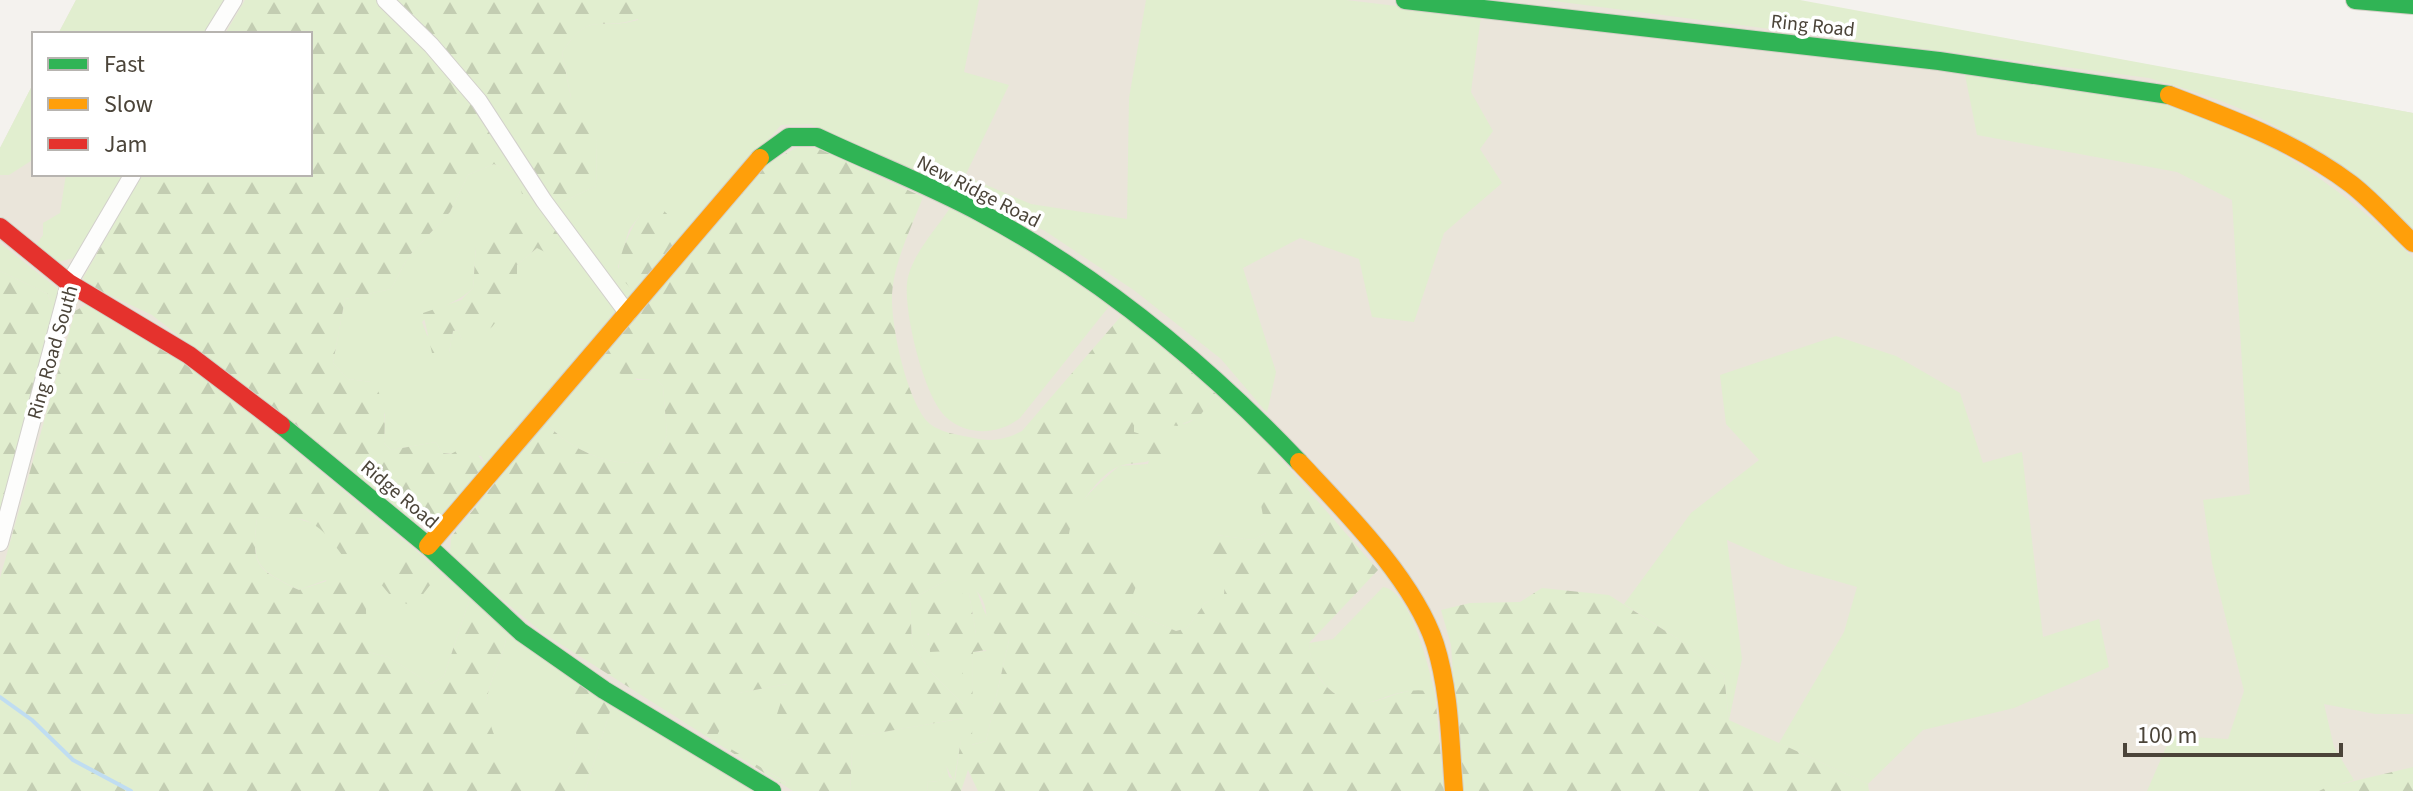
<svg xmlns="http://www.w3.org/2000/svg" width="2413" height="791" viewBox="0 0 2413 791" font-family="'Source Sans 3',sans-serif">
<defs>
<pattern id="forest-firs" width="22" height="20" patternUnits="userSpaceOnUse" patternTransform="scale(2)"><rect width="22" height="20" fill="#e1eecf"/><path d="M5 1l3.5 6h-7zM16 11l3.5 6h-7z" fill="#c3cdb2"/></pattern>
</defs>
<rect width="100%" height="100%" fill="#f4f2ee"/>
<path fill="#eae5da" d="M76 0H1794L2413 113V791H0V148L34 82V174H310V34H58Z"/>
<path fill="#e1eecf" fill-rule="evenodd" d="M76 0H226L206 34H58Z
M638 0H979L964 72 1009 85 965 176 1031 204 1127 219 1129 98 1146 0H1346L1481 16 1471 92 1493 131 1480 149 1502 183 1444 233 1414 322 1372 317 1359 259 1300 238 1243 268 1276 372 1267 413 1221 359 1135 291 1045 231 811 124 781 125 687 233 640 215 629 230 618 267 635 292 633 298 622 297 556 205 596 186 597 141 571 98 562 53C590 9 596 32 638 20Z
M1546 0H1800L2413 113V232C2364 193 2316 146 2260 118 2225 100 2186 89 2149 78Z
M1965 75C2025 82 2087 85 2146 97 2239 116 2349 190 2413 258V714H2375L2324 704 2334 747 2354 780 2319 791H2147L2171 736 2228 739 2244 691 2212 563 2203 500 2250 494 2232 200 2177 172 1977 135Z
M34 82V159L9 175H0V148Z
M494 164 517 174 542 202 617 309 488 468 481 456 442 453 436 442 391 450 384 443 385 415 372 382 348 379 333 363 345 299 391 289 408 257 450 212 468 175ZM528 218 548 250 537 248 517 265V294L462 340 458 330 453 331 449 353 427 335 422 322C439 304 456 305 473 288L476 247Z
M66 174H125L79 252 74 258 58 262 36 245 43 235V223L60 213Z
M950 208 994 227 1111 304 1020 418C1000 434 969 437 947 418 924 398 904 313 907 283 910 257 936 229 950 208Z
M0 243 57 288 60 297 55 318 48 294 0 271Z
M1836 336 1896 356 1960 393 1983 463 2022 452 2043 637 2099 619 2109 667 2014 708 1923 730 1868 784 1779 743 1844 632 1857 587 1788 567 1727 540 1742 659 1729 720 1724 675 1678 639 1624 604 1691 513 1759 460 1726 424 1720 375Z
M599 356 637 380H657L663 386 667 435 658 459C618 472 572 452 545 422Z
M1220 390 1265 441 1266 533 1253 540 1217 535V567L1226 581 1224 595 1205 603 1187 628 1176 631 1127 610 1069 537C1068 507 1098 485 1119 466L1148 464 1155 439 1133 433 1134 419C1186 418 1180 443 1220 390Z
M289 516 321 526 383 524 470 598 444 676 431 684 388 657 368 652 326 580 299 590C257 569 251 566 257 518Z
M947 580C987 580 973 598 990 620 995 627 1003 633 1009 640L986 741 971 745 973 652 986 651 976 634 969 593 927 605 930 633 927 634 963 658 964 705 932 673 912 645 910 600Z
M1383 587C1411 590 1429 669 1435 693 1425 693 1413 690 1403 692 1369 700 1358 716 1328 688 1315 675 1310 661 1309 643L1333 639Z
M507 629 576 682C571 710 584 740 569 768 557 791 523 791 508 772 495 754 485 723 487 701 489 676 507 654 507 629Z
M788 684C778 703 780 730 794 747L787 783 714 739 738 693Z
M612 705 757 791H585Z
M965 718 954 781 946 766 939 781 927 782 928 791H850L852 752 859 736Z"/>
<path fill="url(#forest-firs)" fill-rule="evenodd" d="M245 0H638V19C596 32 590 9 562 53L571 98 583 104 597 141 596 186 556 205 523 198 517 174 494 164 468 175 450 212 408 257 391 289 345 299 333 363 348 379 372 382C387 400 385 421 384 443L391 450 436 442 442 453 451 454 469 444 488 468 432 523 419 525 152 315 88 285 83 278 142 174H310V34H225Z
M798 147 817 148 923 197C911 229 891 267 892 302 893 334 906 393 925 419 936 432 954 434 969 437 990 442 1002 441 1022 431L1122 315 1220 390 1198 418 1177 426 1134 419V432L1156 439 1163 453C1144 467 1139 460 1120 466 1100 472 1069 516 1069 536L1092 538 1137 584 1127 610 1176 631 1187 628 1205 603 1224 594C1227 570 1207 563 1208 541L1217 535 1253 540 1266 533 1252 454 1265 441 1378 570 1309 643C1311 661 1314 675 1328 688 1369 726 1392 679 1435 693L1444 791H978L968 770 961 791H928L927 782 939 781 946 765 949 777 955 780 964 718 860 736 852 752 850 791H793L543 633 454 560 450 554 451 537 545 422C572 452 618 472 658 459L667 435 663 386 657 380C633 380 614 376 599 356L759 168ZM947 580C977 580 990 601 986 630L1009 640 986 741 972 745 973 652 986 650 984 633 976 634 969 593 947 596 927 605 930 652 950 651 952 659H962L963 704 932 673 912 645 910 600ZM787 684 776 717 793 747 786 783 715 739 739 693Z
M638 201 663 210 687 233 635 293C629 286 621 280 619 271 617 259 632 225 640 215Z
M528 218 556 230 570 253 561 260 537 248 517 265V294L492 327 469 343 462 340 458 330 453 331 449 353H432L423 313 461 300 473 288 476 247 481 233Z
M0 271 48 294 55 318 0 512Z
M87 304 184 357 383 524 367 554 342 555C314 516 305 516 257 518 251 566 256 569 299 590L345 575 365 590 368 652 388 657 431 684 444 676 470 598 507 629C507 654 489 676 487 701 485 731 517 791 556 781 560 777 567 773 569 768 584 740 570 710 576 682L612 705 585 791H0V578L75 311Z
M404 540 440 572 414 606 394 600 380 583Z
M1542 588 1609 595 1678 639 1724 675 1729 720 1868 784 1869 791H1461L1451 645 1441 610 1470 603 1520 602Z
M2413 767V791H2319L2325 788Z"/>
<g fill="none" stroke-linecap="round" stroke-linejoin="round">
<path stroke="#c0ddf1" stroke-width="4" d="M0 697 32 720 73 760 131 791"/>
<g stroke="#d2d0cb" stroke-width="18">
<path id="street" d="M385 0 431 45 479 101 544 201 628 314
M213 34 234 0
M0 543 69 283 133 174"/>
</g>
<g stroke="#d3cfc5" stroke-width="20">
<path id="fast" d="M1405 0 1939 61 2169 95
M2355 0 2413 5
M760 158 789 137H817C872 163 930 185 983 214 1102 278 1206 364 1299 462
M281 425 428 546 521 632 604 690 772 791"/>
</g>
<g stroke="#d3cfc5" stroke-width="20">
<path id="slow" d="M2169 95C2232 119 2297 143 2351 184 2373 201 2393 224 2413 243
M1299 462C1345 511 1414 580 1435 644 1450 691 1450 742 1454 791
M428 546 760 158"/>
</g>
<g stroke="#d3cfc5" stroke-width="20">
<path id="jam" d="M0 227 69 283 189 355 281 425"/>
</g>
<use href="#street" stroke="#fdfdfc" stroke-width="16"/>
<use href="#fast" stroke="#30b455" stroke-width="18"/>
<use href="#slow" stroke="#ff9f0a" stroke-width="18"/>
<use href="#jam" stroke="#e5322d" stroke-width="18"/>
</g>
<g text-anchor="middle" stroke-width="7" stroke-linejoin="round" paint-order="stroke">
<g font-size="20" fill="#4b4439" stroke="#fff">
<text transform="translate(1813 25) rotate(6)" y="7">Ring Road</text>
<text transform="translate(979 191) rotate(27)" y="7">New Ridge Road</text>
<text transform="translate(52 352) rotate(-74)" y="7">Ring Road South</text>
<text transform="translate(400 494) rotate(40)" y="7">Ridge Road</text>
</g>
</g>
<rect x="32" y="32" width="280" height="144" fill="#ffffff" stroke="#b7b4b0" stroke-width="2"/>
<rect x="48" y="58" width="40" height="12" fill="#30b455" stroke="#b7b4b0" stroke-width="2"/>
<text x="104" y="72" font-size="24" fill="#4b4439">Fast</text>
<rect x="48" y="98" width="40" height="12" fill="#ff9f0a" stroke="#b7b4b0" stroke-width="2"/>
<text x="104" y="112" font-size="24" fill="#4b4439">Slow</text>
<rect x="48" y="138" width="40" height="12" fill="#e5322d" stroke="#b7b4b0" stroke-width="2"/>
<text x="104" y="152" font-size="24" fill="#4b4439">Jam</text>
<path d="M2125 743v12h216v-12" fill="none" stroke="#4b4439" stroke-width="4"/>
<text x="2137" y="743" font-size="24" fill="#4b4439" stroke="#ffffff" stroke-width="6" paint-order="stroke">100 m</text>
</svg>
